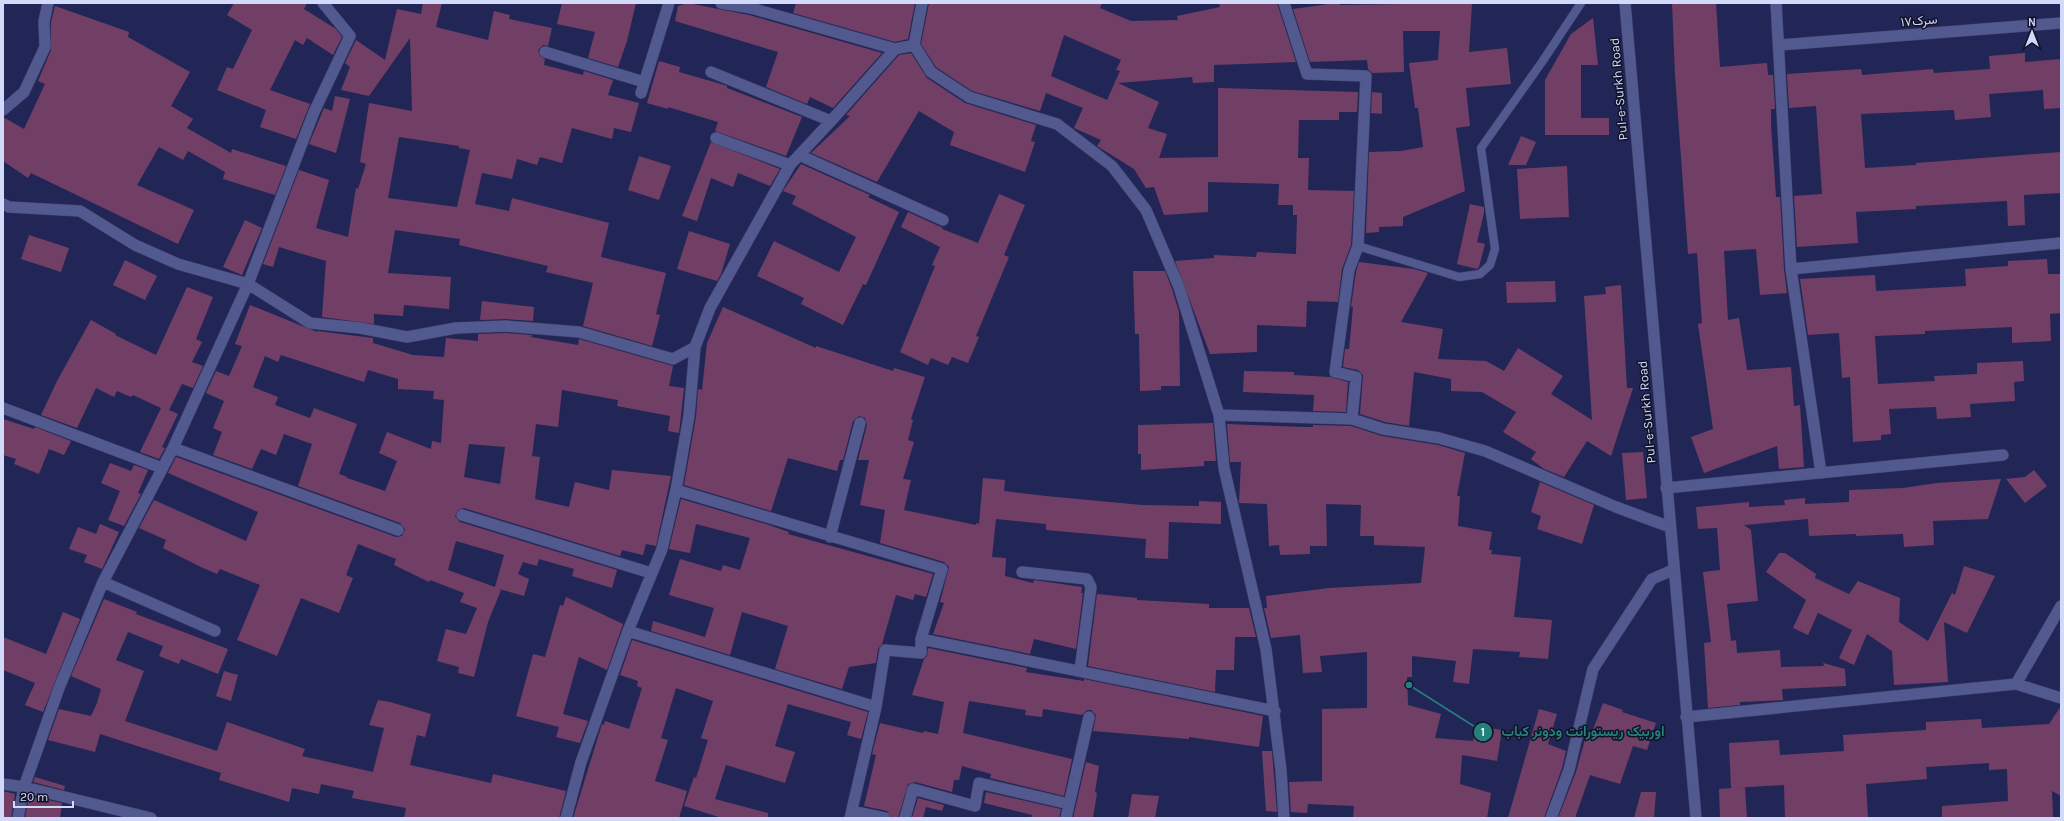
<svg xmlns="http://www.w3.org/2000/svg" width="2064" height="821" viewBox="0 0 2064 821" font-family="Karla,Vazirmatn,sans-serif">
<rect width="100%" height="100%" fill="#222657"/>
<path fill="#713f65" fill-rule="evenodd" d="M234 3H307L304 9 336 29 342 37 333 55 307 38 303 45 295 40 270 90 310 104 296 139 260 127 266 110 217 90 227 67 233 69 252 30 227 15Z
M423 3H442L436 27 488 40 494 11 510 15 509 19 552 28 548 46 543 45 538 50 540 56 545 59 544 65 583 75 584 71 613 80 608 95 639 103 631 132 614 128 612 139 572 128 562 163 540 157 537 165 517 159 512 179 482 173 475 204 509 211 512 198 609 223 601 257 666 273 656 314 660 315 652 346 583 326 593 283 546 272 548 266 459 245 460 239 395 230 388 273 451 277 449 309 404 305 403 316 374 314V324L322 317 326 261 279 247 273 267 263 264 299 170 329 180 316 228 348 237 356 188 358 189 366 164 360 162 369 103 412 111 410 38 369 96 341 90 350 67 345 63 356 40 385 60 397 9 421 14ZM399 137 459 146V148L470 150 457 207 388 198Z
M562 3H636L627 41 618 67 588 58 595 32 557 24Z
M688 3 749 15 882 53 833 108 810 97 807 104 766 87 778 52 675 21 678 6Z
M796 3H915L908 39 895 42 793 13Z
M929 3H1102L1100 8 1131 21 1178 20 1177 16 1220 7 1219 3H1277L1296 62 1214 65V82L1193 83 1192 77 1118 83 1159 102 1148 128 1167 134 1159 158 1218 157V88L1358 92 1357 112H1339V120H1299L1298 158H1309L1308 190 1354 191 1351 245 1342 269 1338 302 1307 301 1306 327 1257 325V352L1210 354 1175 261 1214 258V255L1256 257 1257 252 1296 254 1297 215H1293V205H1278L1279 184 1208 182V212L1164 215 1154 187 1146 188 1134 169 1097 146 1101 140 1074 128 1083 108 1046 93 1040 111 972 91 936 67 921 44ZM1064 35 1121 60 1116 70 1120 71 1107 100 1051 76Z
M1336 3H1340V5L1472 3 1469 52 1507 48 1511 84 1466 88 1470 126 1456 128 1465 191 1403 217V226L1379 227V232L1366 233 1369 152 1401 151 1423 147 1418 108H1415L1409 63 1438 60 1440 31H1403L1404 72 1372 73 1368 69 1367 60 1310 62 1293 9Z
M1672 3H1716L1720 67 1767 63 1768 75H1773L1775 109H1771V125L1776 197H1780L1784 269 1787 293 1760 295 1756 249 1724 251 1728 320 1739 318 1747 370 1791 367 1794 406 1800 405 1804 467 1779 469 1777 446 1704 473 1691 437 1713 429 1698 324 1702 323 1697 253 1688 254 1675 75Z
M55 6 129 32 128 37 190 72 171 106 193 119 187 128 231 153 232 149 286 166 275 195 223 179 225 172 188 151 183 160 159 147 137 185 194 210 178 244 31 173 28 178 3 161V117L24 129 45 84 38 81 51 50V22Z
M1593 18 1598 65H1581V118H1609V135H1545V80L1571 34Z
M911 53 927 78 965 103 1036 125 1031 141 1035 142 1025 172 950 145 954 132 919 111 877 182 811 153 850 116 846 115 899 55Z
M2025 53V62L2061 59V108L2044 109 2043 90 1989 94 1991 117 1955 120 1954 110 1861 114 1865 168 1916 165V163L2061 152V193L2024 195 2025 225 2008 226 2007 201 1916 206V209L1856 212 1858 243 1797 247 1794 196 1822 194 1816 106 1789 108 1787 74 1861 69 1862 75 1933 69 1934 73 1990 69 1989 56Z
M659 61 680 67 679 72 721 84 727 86V88L802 117 786 156 715 131 718 122 668 107V109L647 103Z
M1372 92 1382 93V114L1371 113Z
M335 96 350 99 336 153 309 144 324 108 332 111Z
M1521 136 1536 142 1526 165H1508Z
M711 142 780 169 770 186 738 173 733 187 711 178 697 221 682 216Z
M639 156 671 166 659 200 628 190Z
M801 164 870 195 868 197 899 212 866 285 863 284 843 325 801 304 804 298 757 276 774 241 839 272 856 237 792 204 796 196 783 191Z
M1567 166 1569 217 1520 219 1517 169Z
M999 194 1025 205 1004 255 1009 257 976 336 979 337 968 363 952 357 948 365 931 358 928 365 900 352 935 266 932 265 940 247 901 227 908 212 943 228 942 229 978 243Z
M1470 204 1484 207V213L1477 242 1485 244 1479 267 1477 269 1457 264Z
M245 220 262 228 242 275 223 267Z
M689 231 730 244 721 274 717 281 677 269Z
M29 235 69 248 61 272 21 259Z
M2047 259 2048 274H2061V313L2050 314 2051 341 2012 343V327L1925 331V334L1875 336 1878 384 1935 381 1934 376 1977 374V363L2023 361 2024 381 2014 382 2015 401 1970 404 1971 417 1937 419 1936 407 1889 409 1891 434 1881 435V440L1853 442 1850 377 1842 378 1839 333 1808 335 1800 279 1875 275 1876 291 1966 286 1965 269 2008 266V261Z
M125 260 157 276 145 300 113 285Z
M1359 262 1414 269 1428 273 1401 322 1443 329 1438 359 1486 361 1504 371 1518 348 1563 376 1551 394 1592 420 1584 296 1606 294 1605 287 1621 285 1627 388H1633L1611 456 1587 441 1564 477 1544 469 1531 459 1536 452 1503 432 1516 412 1482 392 1451 391V379L1414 372 1409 426 1385 422 1360 414 1363 375 1358 370 1343 367 1345 349H1349L1353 307H1351L1356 272Z
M1133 271H1165L1172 289 1179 312 1180 386H1161V390L1140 391 1139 334H1135Z
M1555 281 1556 302 1507 303 1506 282Z
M187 287 213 297 196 339 202 342 192 362 203 366 193 388 182 384 169 410 178 414 162 447 165 448 159 459 140 452 161 408 133 395 131 397 117 391 114 397 96 388 77 428 41 415 58 379 91 320 116 334 115 335 156 355Z
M482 301 534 307 533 321 506 319 480 320Z
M250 305 317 332V331L373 338V343L413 355 444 357 446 338 478 341V334L506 333 532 335 531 337 578 345 579 339 673 366 669 386 684 388 679 433 668 431 670 416 617 406 618 400 562 390 558 427 536 424 532 456 540 457 535 499 569 507 575 482 609 490 612 470 671 476 656 546 646 544 643 555 622 550 620 556 464 508 458 510 455 516 460 522 617 570 612 588 572 576 574 569 539 559 537 566 523 562 518 574 529 579 524 596 499 589 501 590 488 622 474 677 458 673 459 667 437 661 446 629 466 634 477 608 460 602 464 593 430 580 429 582 394 565 396 559 358 544 346 575 353 578 339 613 301 598 277 656 237 640 260 585 220 569 217 574 203 568 163 548 166 540 139 528 154 500 246 541 258 512 168 473 176 457 396 537 402 536 405 529 400 523 298 486 312 444 284 434 276 455 261 449 252 469 213 455 222 432 213 428 224 401 206 393 216 371 229 376 242 346 235 344ZM281 355 364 382 368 370 398 379V389L434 391 433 399 444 400 441 443 432 441 431 449 387 432 379 453 397 461 385 491 347 478V477L339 474 357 424 314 408 310 418 275 405 278 397 253 387 265 356 278 362ZM469 444 505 447 500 484 464 477ZM456 541 504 555 495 587 448 570Z
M723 307 816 348V346L893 371 894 368 925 377 911 419 913 420 908 440 914 442 903 479 911 480 904 510 976 525V523L979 524 983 478 1005 480 1004 491 1046 496 1142 505 1199 506V501L1221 502V524L1169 522 1168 559 1145 558 1146 539 1046 530V524L996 519 992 557 1006 558 1005 576 1033 583 1034 580 1082 587 1081 593H1083L1076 649 1034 639 1030 654 933 634 944 603 940 602 949 567 944 562 880 543 885 510 860 505 869 460H858L867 425 865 418 859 416 853 421 843 460H840L837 471 788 458 771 511 684 485 696 417 698 389 702 390 707 343Z
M1244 371 1294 372V375L1330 377 1348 382 1346 412 1313 411 1314 395 1243 392Z
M3 419 34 429 35 427 71 441 64 455 49 449 39 474 14 464 16 459 3 455Z
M1213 423 1216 461H1204V466L1141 470V454H1138V425Z
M1227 424 1305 427H1313V425L1351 426 1382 436 1438 445 1465 453 1457 496H1460L1458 526 1492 532 1489 550H1492L1491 554 1521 557 1514 617 1552 620 1548 659 1519 657 1520 652 1473 649 1469 684 1453 682 1456 661 1412 656V677H1407L1408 705 1441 714 1435 738 1473 741 1476 726 1502 730 1497 761 1462 755 1460 784 1491 793 1487 818H1353L1354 806 1308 804 1307 813 1291 812 1289 782 1322 781V709L1367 708V652L1320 656 1322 672 1303 673 1300 635 1271 638 1264 608H1267L1266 596 1329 588 1421 583 1425 547 1374 545V536H1360L1361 505 1326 504 1327 546H1310V554L1280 555 1279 545 1269 546 1267 504 1239 503 1241 462H1230Z
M1643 452 1647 498 1626 500 1622 453Z
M110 463 131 471 134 465 148 470 138 493 141 494 124 526 108 520 120 491 101 483Z
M2034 470 2047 486 2025 503 2006 479 2025 477Z
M2001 479 1988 519 1933 521 1934 545 1904 547 1903 534 1856 536V534L1809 536 1808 519 1744 525 1751 530 1758 601 1727 604 1731 641 1736 640 1737 653 1780 650 1781 667 1824 666 1823 663 1845 669 1846 686 1782 689 1783 700 1740 702V705L1708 708 1704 643 1711 642 1703 572 1720 570 1717 528 1698 529 1696 507 1749 502V507L1785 505 1784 500 1805 498V504L1849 502V490L1903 488 1937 483Z
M1540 482 1594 505 1582 544 1537 529 1541 516 1531 512Z
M681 499 766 524 789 532 788 534 933 574 926 597 915 594 913 600 896 595 882 644 878 649 876 663 849 667 842 689 775 669 788 626 742 612 730 655 651 631 653 621 705 637 714 608 669 595 680 559 721 571 723 565 740 570 750 538 696 524 690 553 669 549Z
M100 524 119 532 102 569 84 562 87 555 69 549 78 527 96 534Z
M1779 553H1785L1816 574 1815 578 1849 594 1858 581 1900 598 1899 622 1928 641 1952 593 1955 595 1964 566 1995 576 1967 633 1944 622 1948 682 1894 685 1892 651 1867 634 1854 665 1839 658 1852 630 1818 613 1808 635 1793 628 1806 600 1766 572Z
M1097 594 1137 598V600L1209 604V608H1249L1256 637H1235L1234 670H1216L1215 692 1088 666Z
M566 597 623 624 607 670 579 657 563 714 588 721 580 743 556 737 559 727 516 716 533 654 545 657 560 605 563 606Z
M104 599 137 612 136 614 228 649 218 674 181 659 179 664 159 656 163 646 128 632 116 660 144 671 125 721 217 751 227 722 305 749 302 756 373 772 384 728 369 725 378 700 390 702 431 714 425 737 417 735 410 765 491 783 493 774 566 791 559 818H404L406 808 352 798 354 791 321 784 319 794 292 788 289 802 219 780 221 773 100 734 95 752 48 740 59 709 91 716 97 703 101 689 71 676Z
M63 612 80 619 43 712 25 705 35 683 3 670V637L46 654Z
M632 640 868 712 861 739 847 735 851 722 788 704 775 746 795 752 785 783 726 765 715 799 768 813V818H722L684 806 694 777 696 778 708 740 701 738 713 701 676 688 661 738 668 740 655 781 687 791 679 818H573L602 724 604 725 605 721 629 729 642 688 637 686 638 681 620 675Z
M928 648 1027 668 1026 672 1084 681V679L1263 716 1259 747 1189 737V739L1093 731 1096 715 1091 710H1087L1082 715 1043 709 1042 717 1025 715 1026 710 969 701 963 733 1072 759 1064 796 990 778 991 774 962 766 959 780H954L952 792 915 782 908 784 898 818H892L887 811 864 806 876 755 872 754 880 723 923 733 924 731 938 734 944 702 912 695 924 659 927 656Z
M224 671 238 675 231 701 216 696Z
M1603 703 1623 710 1622 712 1656 723 1647 750 1633 746 1620 784 1590 775 1575 818H1558L1576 772 1586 736 1590 738Z
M2061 706V796L2052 791 2053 818H1942V806L2008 801 2007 769 1989 770V763L1926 767 1927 779 1866 784 1868 818H1785L1784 785 1731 788 1729 743 1779 740 1780 755 1844 751 1843 735 1926 730V722L1981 719 1982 728 2049 724Z
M1539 709 1557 714 1548 744 1566 751 1562 768 1544 818H1508Z
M1262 751H1272L1277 812 1266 811Z
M1086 762 1099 766 1095 792 1097 793 1093 818H1073Z
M35 777 65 786 64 790 33 782Z
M1745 787 1747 818H1720L1719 789Z
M3 791 15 794 11 818H3Z
M986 792 1061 809 1059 818H1031L1032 815 984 803Z
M1641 792H1656L1654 818H1634Z
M1132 794 1159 796 1155 818H1128Z
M29 796 62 803 60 818H25Z
M918 798 944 805 942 811 926 807 923 818H912Z"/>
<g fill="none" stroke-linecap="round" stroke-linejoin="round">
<g stroke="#40426c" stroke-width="9">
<path id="service" d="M1358 246 1459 277 1480 274 1490 265 1495 249 1481 148 1542 62 1581 3"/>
</g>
<g stroke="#40426c" stroke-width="12">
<path id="minor" d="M721 3 751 8 895 49
M922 3 914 45 931 72 969 97 1057 124 1112 166 1146 210 1179 287 1219 415 1224 468 1266 649 1281 770 1284 818
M1284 3 1307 74 1366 76 1358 246 1349 270 1335 372 1356 377 1352 419
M1776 3 1791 269 1821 473
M1780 45 2061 23
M545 52 644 82
M711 72 831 121
M641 93 669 3
M3 110 24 92 45 47 44 21 48 3
M716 138 790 165
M799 155 943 220
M3 204 9 207 80 211 135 245 178 264 248 284 310 323 360 328 407 337 456 328 506 326 579 332 673 359 695 347
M1791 269 2061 243
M3 408 162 468
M1219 415 1352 419 1383 429 1439 438 1485 451 1616 507 1670 527
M173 448 398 530
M1666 488 2003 455
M676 490 942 569 921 639V653L885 650 876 707 850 818
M462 515 651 573
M830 537 860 423
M1022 572 1087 579 1091 587 1080 670
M103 582 215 631
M628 631 876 707
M921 639 1275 711
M2016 684 2061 606
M1686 717 2016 684 2061 698
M3 784 24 787 151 818
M852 811 885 818
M18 818 24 787 59 688 103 582 173 448 248 284 314 112 350 36 323 3
M566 818 581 762 628 631 662 549 676 490 689 416 695 347 710 308 790 165 831 121 895 49 914 45
M905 818 913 789 975 806 979 783 1069 804
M1066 818 1089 717
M1551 818 1569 770 1593 669 1652 579 1673 570"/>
</g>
<g stroke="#40426c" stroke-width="12">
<path id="tertiary" d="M1625 3 1696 818"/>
</g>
<use href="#service" stroke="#51598f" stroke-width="8"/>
<use href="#minor" stroke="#51598f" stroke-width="11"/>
<use href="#tertiary" stroke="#51598f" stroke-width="11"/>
</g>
<g text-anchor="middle" stroke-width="3" stroke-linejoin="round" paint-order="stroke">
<g font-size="13" fill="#d3daf9" stroke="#101328">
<text transform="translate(1919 20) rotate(-5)" y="5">سرک۱۷</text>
<text transform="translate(1618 89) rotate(-95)" y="5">Pul-e-Surkh Road</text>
<text transform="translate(1646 412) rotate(-95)" y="5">Pul-e-Surkh Road</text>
</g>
</g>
<path fill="none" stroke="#23807c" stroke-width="1.5" d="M1409 685L1483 732"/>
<g fill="#23807c" stroke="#101328" stroke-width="1.5">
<circle cx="1409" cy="685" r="4"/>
<circle cx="1483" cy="732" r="10"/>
</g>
<g font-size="12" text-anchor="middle" font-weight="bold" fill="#fff">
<text x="1483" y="736">1</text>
</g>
<g font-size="14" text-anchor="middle" font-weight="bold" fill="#23807c" stroke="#101328" stroke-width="3" stroke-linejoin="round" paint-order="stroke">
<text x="1583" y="736">اوربیک ریستورانت ودونر کباب</text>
</g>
<rect width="2064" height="821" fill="none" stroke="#d3daf9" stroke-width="8"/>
<g transform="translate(2032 32)" stroke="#101328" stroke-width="3" paint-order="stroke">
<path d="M0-3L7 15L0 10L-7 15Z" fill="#d3daf9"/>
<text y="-6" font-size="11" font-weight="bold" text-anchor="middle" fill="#d3daf9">N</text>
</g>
<path d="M14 801v6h59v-6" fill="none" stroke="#d3daf9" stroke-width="2"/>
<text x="20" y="801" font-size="12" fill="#d3daf9" stroke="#101328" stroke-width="3" paint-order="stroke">20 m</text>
</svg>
